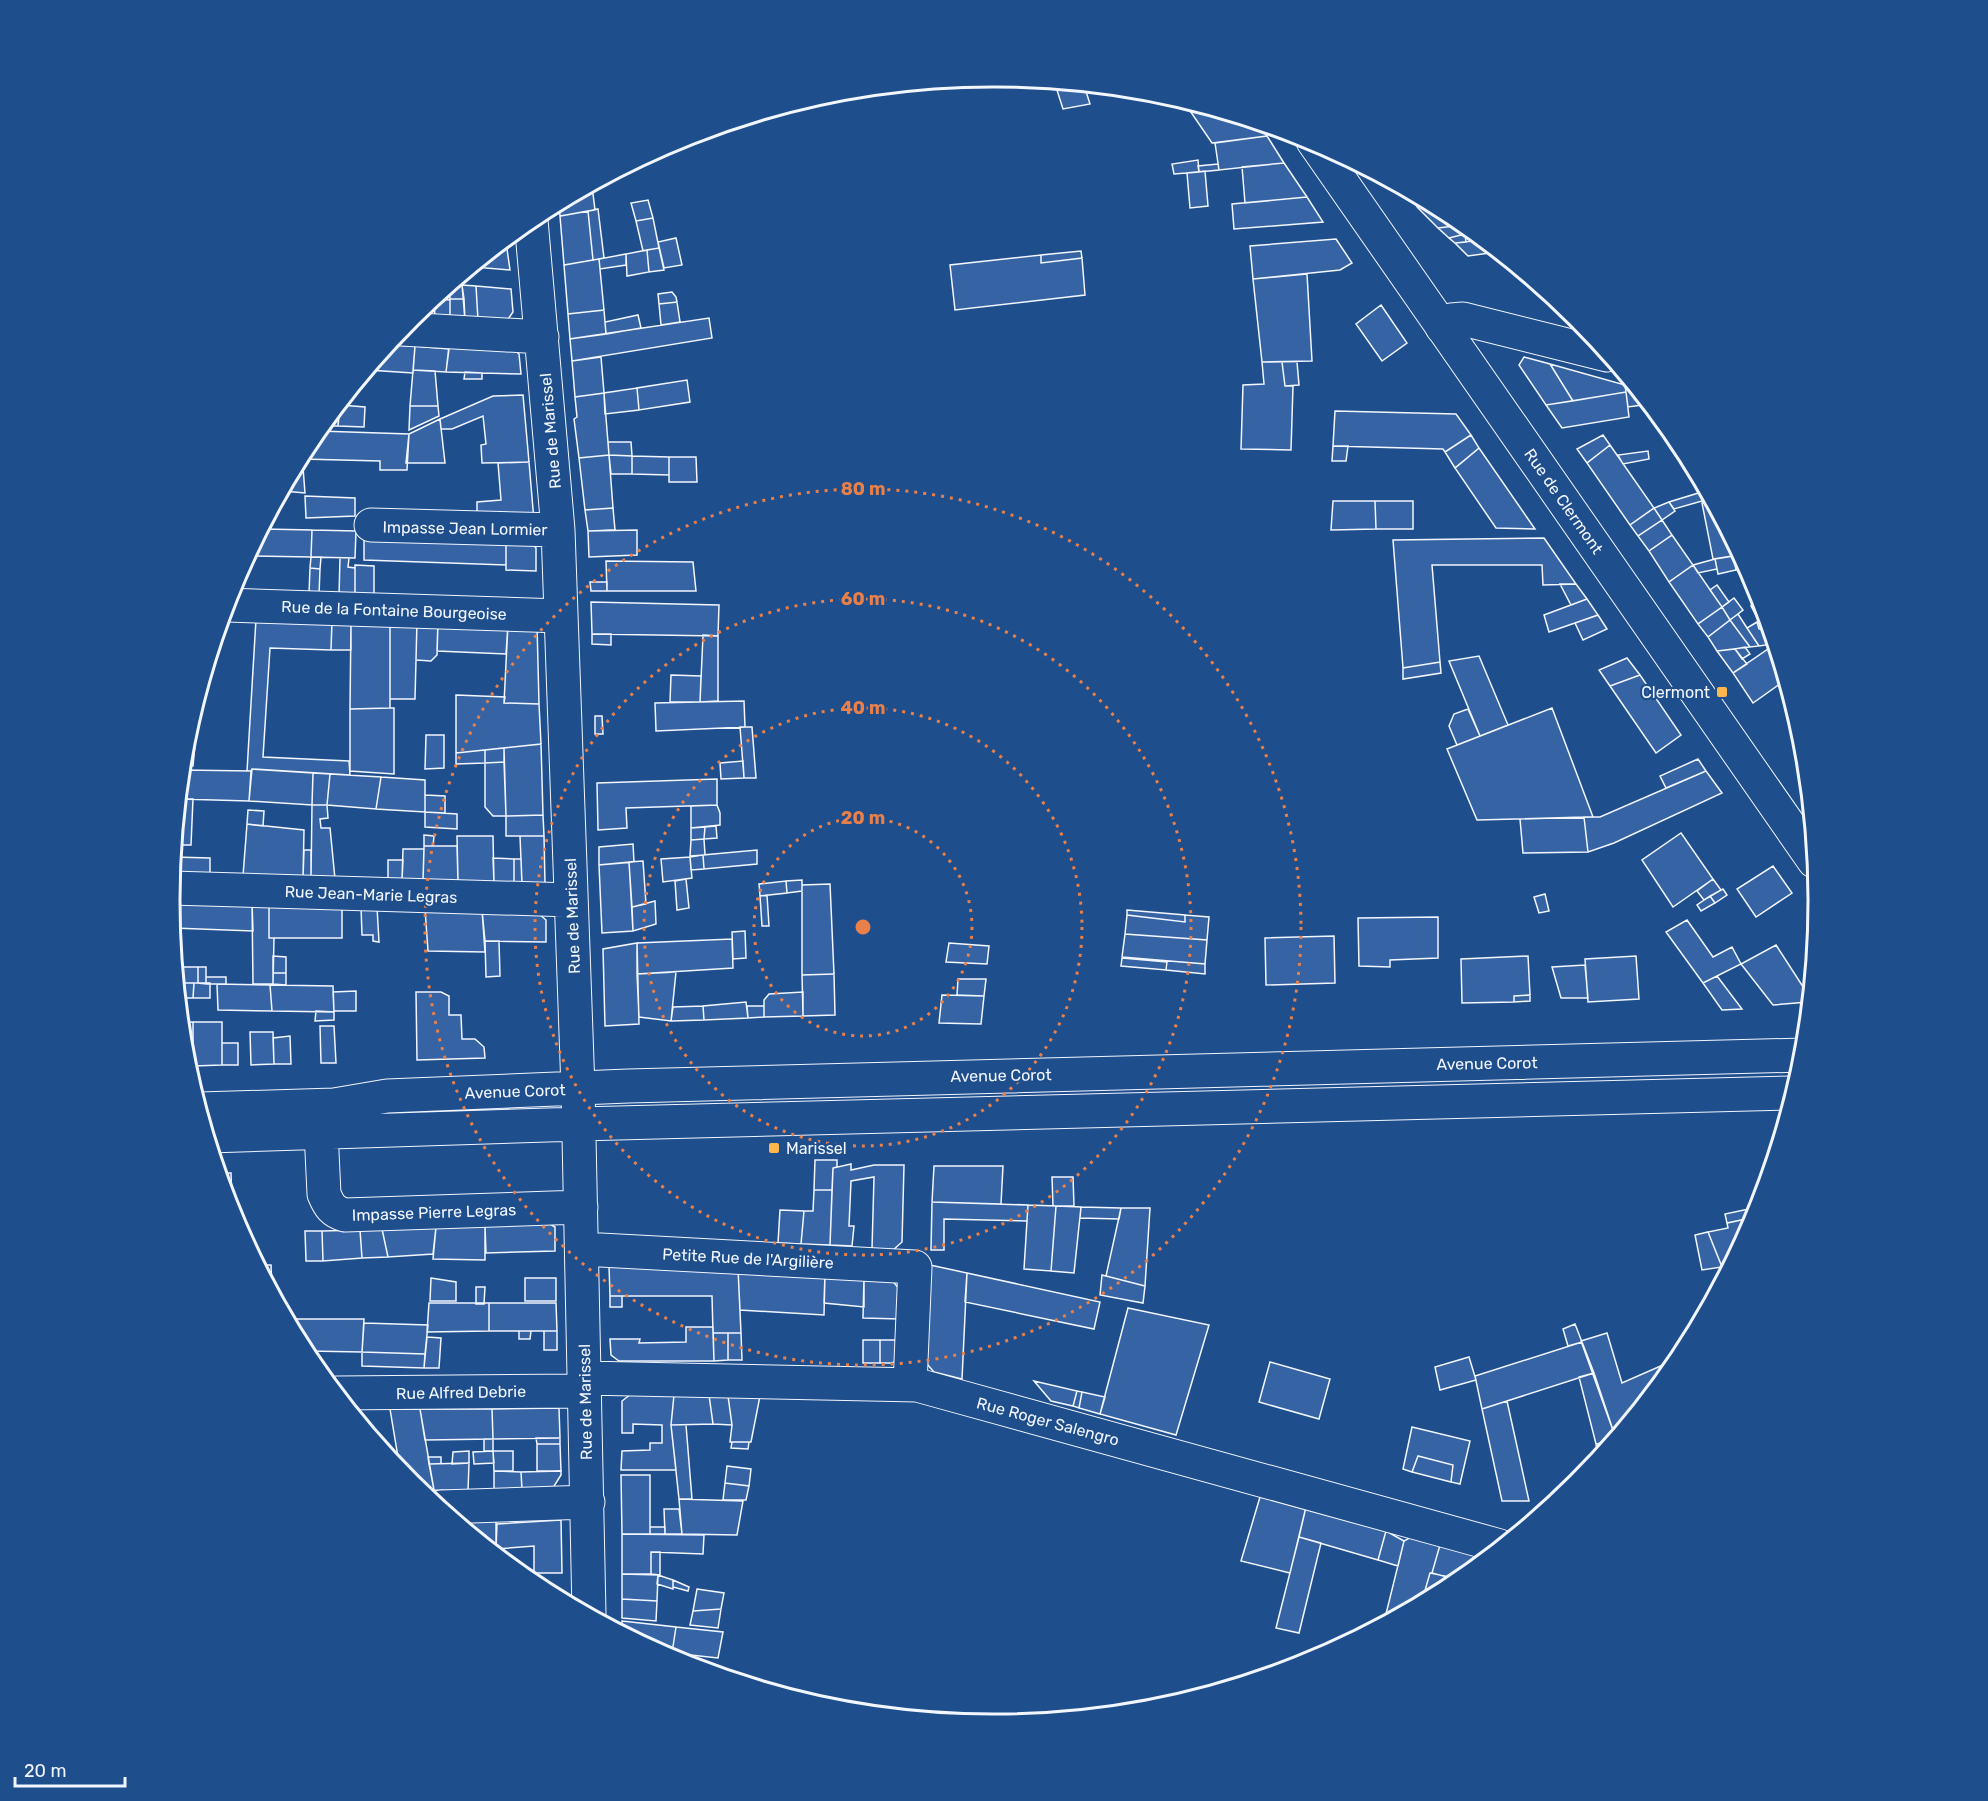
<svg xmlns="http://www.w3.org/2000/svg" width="1988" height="1801" viewBox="0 0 1988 1801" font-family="Rubik,sans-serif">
<rect width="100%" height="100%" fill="#1f4e8c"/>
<path fill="#3563a3" stroke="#f2f6ff" stroke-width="1.5" d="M1065 84 1084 85 1090 104 1063 109 1056 87Z
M1184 102 1258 124 1267 136 1212 143Z
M1267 136 1284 163 1219 170 1215 143Z
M1198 160 1199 172 1174 174 1172 164Z
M1284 163 1307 197 1245 203 1242 167Z
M1218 164 1219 170 1199 172 1198 166Z
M1205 171 1208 206 1190 208 1187 173Z
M1394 184 1433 205 1418 208 1405 191 1401 193Z
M592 186 595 210 560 216 559 203Z
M1307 197 1323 222 1234 229 1232 204Z
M648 200 653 218 636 221 631 203Z
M1433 205 1452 216 1463 225 1438 228 1418 208Z
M598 209 604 258 593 260 588 211Z
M588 211 593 260 564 265 560 216Z
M653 218 659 248 643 251 636 221Z
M1463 225 1465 234 1449 238 1438 228Z
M1465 234 1466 242 1455 243 1449 238Z
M676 238 682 265 664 268 658 242Z
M1336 239 1352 263 1340 270 1253 279 1250 246Z
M1482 240 1497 252 1468 256 1455 243Z
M497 248 507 249 510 270 473 267Z
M659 248 664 270 649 272 647 250Z
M647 250 649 272 627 276 626 254Z
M1081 251 1082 258 1041 263V255Z
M626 254V265L600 269 599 259Z
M1041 255V263L1082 258 1085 295 955 310 950 265Z
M599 259 604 310 568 314 564 265Z
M1307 274 1312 361 1262 362 1253 279Z
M452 285H462L464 299H450L449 287Z
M462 285 476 286 478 320H465Z
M476 286 511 289 513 312 506 322 478 320Z
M449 287 450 300 434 299Z
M672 292 676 297 677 302 659 304 658 294Z
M434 299 450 300V319L435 318Z
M450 299H464L465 320 450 319Z
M677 302 680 322 661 325 659 304Z
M1381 305 1407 343 1382 361 1356 324Z
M604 310 606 334 570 339 568 314Z
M638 315 641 328 606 334 605 322Z
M709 318 712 338 572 361 570 339Z
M389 345 415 346 413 373 368 370Z
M415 346 449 349 446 372 413 370Z
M449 346 513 349 519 354 521 374 446 372Z
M601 357 604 393 575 397 572 361Z
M1524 357 1550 364 1573 401 1546 405 1519 365Z
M1262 362H1282L1285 386H1293L1291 450 1241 449 1243 385 1264 384Z
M1282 362H1297L1299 385 1285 386Z
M1550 364 1625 385 1626 392 1573 401Z
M413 370 435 371 438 406H410Z
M465 372 482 373V379H464Z
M687 380 690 402 639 410 637 388Z
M1625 385 1634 388 1641 397 1642 405 1628 407Z
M637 388 639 410 605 414 604 393Z
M1626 392 1629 417 1562 428 1546 405Z
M604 393 609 455 579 458 574 419 577 417 575 397Z
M523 395 529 462 482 463 481 445 486 444 483 416 452 429H441L440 419 493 396Z
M339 405 338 426H331L332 414Z
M340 405 365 407 364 427 338 426Z
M410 406H438L439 416 409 430Z
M1335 411 1456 414 1471 435 1445 452 1443 449 1333 446Z
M440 419 445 463H406L409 434Z
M319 431 409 434 407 470H380V461L302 459 309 442Z
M1471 435 1479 448 1455 468 1445 452Z
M1603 435 1610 445 1587 463 1577 449Z
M608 442H631L632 456 609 455Z
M1610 445 1654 508 1630 525 1587 463Z
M1333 446H1348L1346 461H1332Z
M1479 448 1535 529 1496 528 1455 468Z
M1648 451 1649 459 1623 464 1618 455Z
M302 455 305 493 283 491Z
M609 455 632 456V474H611Z
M609 455 613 508 585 510 579 458Z
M632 456 669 457V475L632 474Z
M669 457H696L697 482H669Z
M529 462 534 521 477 516V502L501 500 498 463Z
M1705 491 1709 499 1674 509 1669 502Z
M305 496 355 498V516L306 518Z
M1333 501H1375L1376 529 1331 530Z
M1375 501H1413V529H1376Z
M1710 501 1739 555 1713 559 1702 503Z
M1669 502 1675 511 1662 520 1654 508Z
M613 508 615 530 588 531 585 510Z
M1654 508 1662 520 1638 536 1630 525Z
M1662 520 1672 535 1649 551 1638 536Z
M263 529 312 530 311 557 249 556Z
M312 530 356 531 355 558 311 557Z
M637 530V555L589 557 588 531Z
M364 534 506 538V565L364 560Z
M1672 535 1693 565 1669 582 1649 551Z
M506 538 528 539 536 548V571L506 570Z
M1544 538 1576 584 1543 585 1542 565H1432L1440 662 1403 668 1393 540Z
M1739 555 1746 568 1736 570 1734 556Z
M1734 556 1736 570 1718 574 1715 559Z
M311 557H321L320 569 310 568Z
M340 558H349L348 567 355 568V597L339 596Z
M1715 559 1717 569 1698 573 1693 565Z
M606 561 693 562 696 591H607Z
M355 565 374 566V598L355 597Z
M1693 565 1722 607 1698 624 1669 582Z
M310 568 320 569 319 595 309 594Z
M590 582H607V591H591Z
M1560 584H1576L1587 599 1571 605Z
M1717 585 1729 602 1722 607 1710 590Z
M1734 598 1743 610 1730 620 1722 607Z
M1587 599 1598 615 1549 632 1544 615Z
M591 602 719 605 718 636 592 634Z
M1761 603 1765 616 1758 619 1751 606Z
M1722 607 1730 620 1708 637 1698 624Z
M1738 614 1747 628 1759 646 1750 647 1730 620Z
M1598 615 1607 629 1583 640 1575 623Z
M256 619 332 621 331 650 270 648 263 757 349 761 350 775 252 769 251 771H247Z
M390 619 417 621 415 699H390Z
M1730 620 1750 647 1717 651 1708 637Z
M332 621H351V650H331Z
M351 621 390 623V708L350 709Z
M417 621H438L437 655 431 661 416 660Z
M438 621 508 624 506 654 437 651Z
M1757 622 1759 629 1768 628 1773 644 1759 646 1747 628Z
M508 624 537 625 539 704 504 703Z
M592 634H611V645L592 644Z
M703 635 718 636V701L700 702Z
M1774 645 1784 681 1753 703 1733 673Z
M1745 647 1750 654 1742 659 1735 649Z
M1735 649 1747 664 1733 673 1717 651Z
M1479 656 1508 725 1480 736 1449 661Z
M1627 658 1640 675 1610 686 1599 670Z
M1440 662 1441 673 1403 679V668Z
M671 675 701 676 700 702H670Z
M1640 675 1681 735 1656 753 1610 686Z
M456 695 505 697 504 703 539 704 541 744 456 753Z
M744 701 745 727 656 731 655 703Z
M390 708H394V774L350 771V709Z
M1552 708 1593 817 1477 820 1447 749Z
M1468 709 1480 736 1457 745 1449 726 1454 714Z
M194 713H198L193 766 185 765 186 739Z
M595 716H602L603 734H595Z
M740 727H752L756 778H744Z
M426 735H444V768L425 769Z
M541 744 543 815 506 816 504 748Z
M504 748V762L485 763V750Z
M485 750V763L456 764V753Z
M1698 759 1706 771 1666 788 1660 776Z
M743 761 744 778 721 779 720 763Z
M504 762 506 816H493L485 807V763Z
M252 769 313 773 312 805 249 801Z
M183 770 251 771 249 801 180 799Z
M1706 771 1722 793 1614 843 1588 852 1584 817H1600Z
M313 773 330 774 327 805H312Z
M330 774 381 777 376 809 327 805Z
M381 777 425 780V812L376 809Z
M717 779V805L626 808 627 828 598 830 597 783Z
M425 795 445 796V813L425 812Z
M180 799H193L191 845H176Z
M312 805H327L328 818 320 819 321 828H330L335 879 311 878Z
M717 805 720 813V825L691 828V806Z
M248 810 264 811 263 826 247 824Z
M425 812 457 814V829L425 827Z
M543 815 544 836H506V816Z
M1584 817 1588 852 1523 853 1520 819Z
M247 824 304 830 303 878 243 876Z
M716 826 717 838 704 839 705 827Z
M705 827 704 839 691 840V828Z
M1681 833 1713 879 1673 907 1642 860Z
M424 835 434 836 433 846H424Z
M457 836H493L494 883 458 882Z
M520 836H544L545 884H522Z
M704 839 705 855 690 856 691 840Z
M633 844 634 862 599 865V847Z
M424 846H457L458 882 423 881Z
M403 849H424L423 881 402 880Z
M304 850H311V878H303Z
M757 850V864L704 869 703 855Z
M703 855 704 869 691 870 690 857Z
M174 857 210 858V875L173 874Z
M690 857 692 878 663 882 661 859Z
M493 858 514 859V883H494Z
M514 859H521L522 884 514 883Z
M388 860H403L402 880H388Z
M643 861 646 904 632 907 629 862Z
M629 862 633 931 602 933 599 865Z
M1773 866 1792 893 1756 917 1737 889Z
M686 879 689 908 677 910 675 881Z
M1713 879 1721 890 1704 900 1697 891Z
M802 880V891L787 893 786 881Z
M786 881 787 893 760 896 759 884Z
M830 884 834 974 802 975V885Z
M1723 889 1727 895 1715 903 1710 896Z
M1545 894 1549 911 1539 913 1534 897Z
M767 895 769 926H762L760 896Z
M1710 896 1715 903 1701 911 1697 905Z
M170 901 252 903 253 931 173 928Z
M655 901 656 924 633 931 632 907Z
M252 903 269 904V938H274L273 984H253Z
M269 904 342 906V938H269Z
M361 907H377L379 942 373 941V935H362Z
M425 909 482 910 485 952 428 951Z
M482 910 537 912 546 920V942L485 941Z
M1127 910 1185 915V922L1127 915Z
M1127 915 1185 922V915L1209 917 1207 940 1125 934Z
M1438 917V958L1390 960V967L1359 966 1358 918Z
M1687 920 1713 957 1732 947 1741 964 1703 983 1666 932Z
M745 931 746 958 733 959 732 932Z
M1125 934 1207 940 1205 964 1122 957Z
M1334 936 1335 983 1266 985 1265 938Z
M732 939 733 968 637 974V943Z
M485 941H499L500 976 486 977Z
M637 943 639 1024 605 1026 603 949Z
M949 943 989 946 987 964 946 962Z
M1776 945 1809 996 1808 1002 1773 1005 1741 964Z
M273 956 286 957V973H273Z
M1528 956 1530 995 1514 996V1002L1462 1003 1461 959Z
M1636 956 1639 999 1588 1002 1585 959Z
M1122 957 1205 964V974L1166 970 1167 962Z
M1122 958 1167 962 1166 970 1121 966Z
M1585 965 1588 998H1561L1552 967Z
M177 967H198V983H178Z
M198 967H206V984L198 983Z
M676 972 671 1021 639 1017 637 974Z
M273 973H286V985L273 984Z
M834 974 835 1015 803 1016 802 975Z
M1717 976 1742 1009 1722 1010 1703 983Z
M206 977H226V984H206Z
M958 979H986L984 996 957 995Z
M178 983H194L193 998H180Z
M194 983H210V998H193Z
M217 984 270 985 272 1011 218 1010Z
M270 985 333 986 334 1012 272 1011Z
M356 991V1011H334L333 992Z
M416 992H441L449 996V1015H461L462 1039H475L484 1047 485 1058 417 1060Z
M803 992V1016L764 1017V1000L769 994Z
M942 995 984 996 981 1024 939 1023Z
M1530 995V1001L1514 1002V996Z
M746 1002 748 1018 704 1020 703 1006Z
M703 1006 704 1020 671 1021 673 1007Z
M747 1006H764V1017L748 1018Z
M316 1011 334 1012V1020L315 1021Z
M182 1022H193V1066H187L186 1061Z
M193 1022H222V1065L193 1066Z
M320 1026H334L336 1063H321Z
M250 1032H273L274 1064 251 1065Z
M290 1036 291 1064H274L273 1038Z
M222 1043H238V1065H222Z
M815 1160H837V1167L833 1168 832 1190H814Z
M851 1164V1170L874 1165H904L902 1242 892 1251 872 1249 874 1177 851 1181 849 1226H854L852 1246 830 1245 833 1168Z
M934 1166H1003L1001 1204 932 1202Z
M222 1173H231L232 1205H230L223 1183Z
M1052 1177H1073L1074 1206H1053Z
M814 1190H832L830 1245 801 1244 804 1211H813Z
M932 1202 1028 1205 1027 1221 944 1219V1250H931Z
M1028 1205 1056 1206 1051 1271 1024 1269Z
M1056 1206 1081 1207 1074 1273 1051 1271Z
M1081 1207 1121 1208 1119 1219 1080 1218Z
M1758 1207 1755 1217 1727 1223 1725 1214Z
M1121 1208H1150L1145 1286 1106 1276Z
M780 1210 804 1211 801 1244 778 1243Z
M1755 1217 1729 1266 1722 1267 1708 1232 1728 1228 1727 1223Z
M550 1224 555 1227V1251L486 1253 485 1226Z
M485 1226V1260L433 1259 436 1227Z
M436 1227 433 1254 388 1257 382 1229Z
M382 1229 388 1257 362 1258 360 1230Z
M360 1230 362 1258 323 1261 322 1231Z
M305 1231H322L323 1261H306Z
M1708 1232 1722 1267 1702 1270 1695 1235Z
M259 1265H271L272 1289Z
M930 1265 967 1273 962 1379 934 1372 927 1364Z
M609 1266 738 1269 741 1333H713L712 1296H610Z
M738 1269 825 1274 824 1315 740 1310Z
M967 1273 1100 1302 1094 1329 965 1302Z
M825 1274 864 1277V1307L824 1303Z
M1102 1275 1145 1286 1143 1303 1100 1295Z
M864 1277 891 1279 900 1290V1319L863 1318Z
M431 1278 456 1282V1301H430Z
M525 1278H556V1301H525Z
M476 1287H485L484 1304H476Z
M610 1296H622V1307H610Z
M429 1303H489V1331L427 1332Z
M489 1303H556L557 1331H489Z
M1128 1308 1209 1325 1176 1435 1100 1414Z
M288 1319H364L362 1352 307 1351V1355Z
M364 1323 428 1325 425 1354 362 1352Z
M1575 1324 1582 1342 1568 1346 1563 1329Z
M686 1327H713L714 1361H619L611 1355 610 1339H640L639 1343 686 1342Z
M519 1331H531L530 1339H519Z
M544 1331H557V1350H544Z
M713 1333H728V1360L714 1361Z
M728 1333H741L742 1360H728Z
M1607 1333 1622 1383 1672 1361 1674 1365 1615 1436 1581 1341Z
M427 1337 441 1338 439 1368H424Z
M863 1340H880V1363H863Z
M880 1340H898V1359L892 1363H880Z
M1582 1342 1594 1373 1482 1409 1475 1376Z
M362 1352 425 1354 424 1368 362 1366Z
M1469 1357 1476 1380 1440 1390 1435 1367Z
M1270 1362 1330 1379 1319 1419 1259 1402Z
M1594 1373 1615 1436 1610 1442 1596 1444 1579 1377Z
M1034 1381 1077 1391 1073 1406 1051 1401Z
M1077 1391 1082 1392 1079 1408 1073 1406Z
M1082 1392 1105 1397 1100 1414 1079 1408Z
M631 1394 674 1395 671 1425 676 1470H621L622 1451 650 1450V1443H662V1425L633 1424V1433H622V1401Z
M674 1395H709L713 1424 671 1425Z
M709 1395 728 1396 732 1425 713 1424Z
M728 1396H760L751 1442H730L732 1425Z
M1507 1401 1529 1501H1502L1482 1409Z
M559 1408 560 1438 493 1439 492 1409Z
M390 1409H420L434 1490H420L400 1469Z
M420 1409H492L493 1439 425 1440Z
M671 1425H686L692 1499H679Z
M1412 1427 1470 1441 1460 1484 1451 1482 1453 1465 1418 1456 1412 1472 1403 1469Z
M536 1438H560V1444H537Z
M484 1439H493V1451H484Z
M732 1442H749L748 1449 731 1448Z
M1610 1442 1598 1457 1596 1444Z
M537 1444H560L561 1471H537Z
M469 1451V1463L452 1464 453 1452Z
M493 1451H513V1471H494Z
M493 1451 494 1463 474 1464 473 1452Z
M1418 1456 1453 1465 1451 1482 1412 1472Z
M428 1457H441V1464H429Z
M469 1463 468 1491 434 1490 429 1464Z
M727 1466 751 1469 749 1486 725 1483Z
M494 1471 521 1472 522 1490H494Z
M561 1471V1475L551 1491 522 1490 521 1472Z
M621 1475H650V1534H622Z
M725 1483 749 1486 746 1500H723Z
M1260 1497 1306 1507 1290 1573 1241 1561Z
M679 1499 743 1501 737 1535 682 1534Z
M1306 1507 1386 1531 1378 1560 1299 1537Z
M664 1509H679L682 1534H665Z
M561 1520 562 1573H534V1546L496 1549 497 1524Z
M496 1521V1545H487L459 1522Z
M650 1527H665V1534H650Z
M1386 1531 1404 1541 1398 1566 1378 1560Z
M622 1534 704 1535 703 1554 651 1552V1574H622Z
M1299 1537 1321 1543 1299 1633 1276 1628Z
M1411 1537 1440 1545 1432 1573H1430L1422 1601 1384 1622 1404 1541Z
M1440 1545 1486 1558 1458 1580 1432 1573Z
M651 1552H660V1575L651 1574Z
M1430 1573 1445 1576 1440 1592 1422 1601Z
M622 1574 658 1575 657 1601 622 1599Z
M658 1575 673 1580V1589L657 1584Z
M673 1580 689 1587 688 1591 673 1587Z
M697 1589 724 1593 721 1609 693 1611Z
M622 1599 657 1601 656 1621 622 1618Z
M721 1609 718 1628 690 1625 693 1611Z
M622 1621 676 1627 672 1653 661 1652 622 1632Z
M676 1627 723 1632 718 1658 672 1653Z"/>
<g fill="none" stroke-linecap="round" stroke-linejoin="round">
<g stroke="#f2f6ff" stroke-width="35">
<path id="minor" d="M531 220 558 530 578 1089 589 1614
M1442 327 1451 320 1463 319 1607 355
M402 329 542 337
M371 525 558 530
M227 605 561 616
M171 888 571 900
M200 1109 334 1105 387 1096 628 1086 1803 1055
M320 1110 324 1194C329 1206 333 1212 345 1215L581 1207
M209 1136 579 1124 1792 1093
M582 1249 915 1267 910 1385
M584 1378 917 1385 1500 1546
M337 1393 584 1391
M441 1507 588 1502"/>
</g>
<g stroke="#f2f6ff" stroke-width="35">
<path id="major" d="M1313 141 1814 861"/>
</g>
<use href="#minor" stroke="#1f4e8c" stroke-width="33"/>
<use href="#major" stroke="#1f4e8c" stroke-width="33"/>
</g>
<g fill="none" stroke="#ea8049" stroke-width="3" stroke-dasharray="3 6">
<circle cx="863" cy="927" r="109"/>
<circle cx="863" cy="927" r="219"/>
<circle cx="863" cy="927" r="328"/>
<circle cx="863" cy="927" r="438"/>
</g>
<g fill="#ffb74d" stroke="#1f4e8c" stroke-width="2">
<rect x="1716" y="686" width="12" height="12" rx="3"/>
<rect x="768" y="1142" width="12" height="12" rx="3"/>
</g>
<g text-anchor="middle" stroke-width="4.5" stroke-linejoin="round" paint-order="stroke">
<g font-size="16" fill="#f2f6ff" stroke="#1f4e8c">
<text transform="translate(550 431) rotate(-95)" y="6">Rue de Marissel</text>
<text transform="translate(1564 501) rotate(55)" y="6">Rue de Clermont</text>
<text transform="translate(465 528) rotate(1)" y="6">Impasse Jean Lormier</text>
<text transform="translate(394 610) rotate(2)" y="6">Rue de la Fontaine Bourgeoise</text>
<text transform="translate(371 894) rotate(2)" y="6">Rue Jean-Marie Legras</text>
<text transform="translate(572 916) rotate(-92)" y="6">Rue de Marissel</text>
<text transform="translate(1487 1063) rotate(-1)" y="6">Avenue Corot</text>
<text transform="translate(1001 1075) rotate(-1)" y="6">Avenue Corot</text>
<text transform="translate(515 1091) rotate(-2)" y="6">Avenue Corot</text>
<text transform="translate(434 1212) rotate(-2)" y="6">Impasse Pierre Legras</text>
<text transform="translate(748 1258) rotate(3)" y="6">Petite Rue de l'Argilière</text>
<text transform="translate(461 1392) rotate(-1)" y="6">Rue Alfred Debrie</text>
<text transform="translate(585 1402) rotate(-91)" y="6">Rue de Marissel</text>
<text transform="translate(1048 1421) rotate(15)" y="6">Rue Roger Salengro</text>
</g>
<g font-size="16" fill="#f2f6ff" stroke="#1f4e8c" text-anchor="end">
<text x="1710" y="698">Clermont</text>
<text x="786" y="1154" text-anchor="start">Marissel</text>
</g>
</g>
<path d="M0 0H1988V1801H0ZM993 87H995A813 813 0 0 1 1808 900V901A813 813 0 0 1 995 1714H993A813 813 0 0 1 180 901V900A813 813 0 0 1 993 87Z" fill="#1f4e8c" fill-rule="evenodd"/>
<path fill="none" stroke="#f2f6ff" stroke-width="3" d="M993 87H995A813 813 0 0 1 1808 900V901A813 813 0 0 1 995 1714H993A813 813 0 0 1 180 901V900A813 813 0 0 1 993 87Z"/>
<circle cx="863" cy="927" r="9" fill="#ea8049" stroke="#1f4e8c" stroke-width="3"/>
<g font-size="18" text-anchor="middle" font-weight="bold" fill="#ea8049" stroke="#1f4e8c" stroke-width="4.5" stroke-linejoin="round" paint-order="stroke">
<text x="863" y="495">80 m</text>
<text x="863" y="605">60 m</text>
<text x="863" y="714">40 m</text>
<text x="863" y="824">20 m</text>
</g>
<path d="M15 1777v9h110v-9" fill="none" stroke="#f2f6ff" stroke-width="3"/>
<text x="24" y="1777" font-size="18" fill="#f2f6ff" stroke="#1f4e8c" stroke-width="4.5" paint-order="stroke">20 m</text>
</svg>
